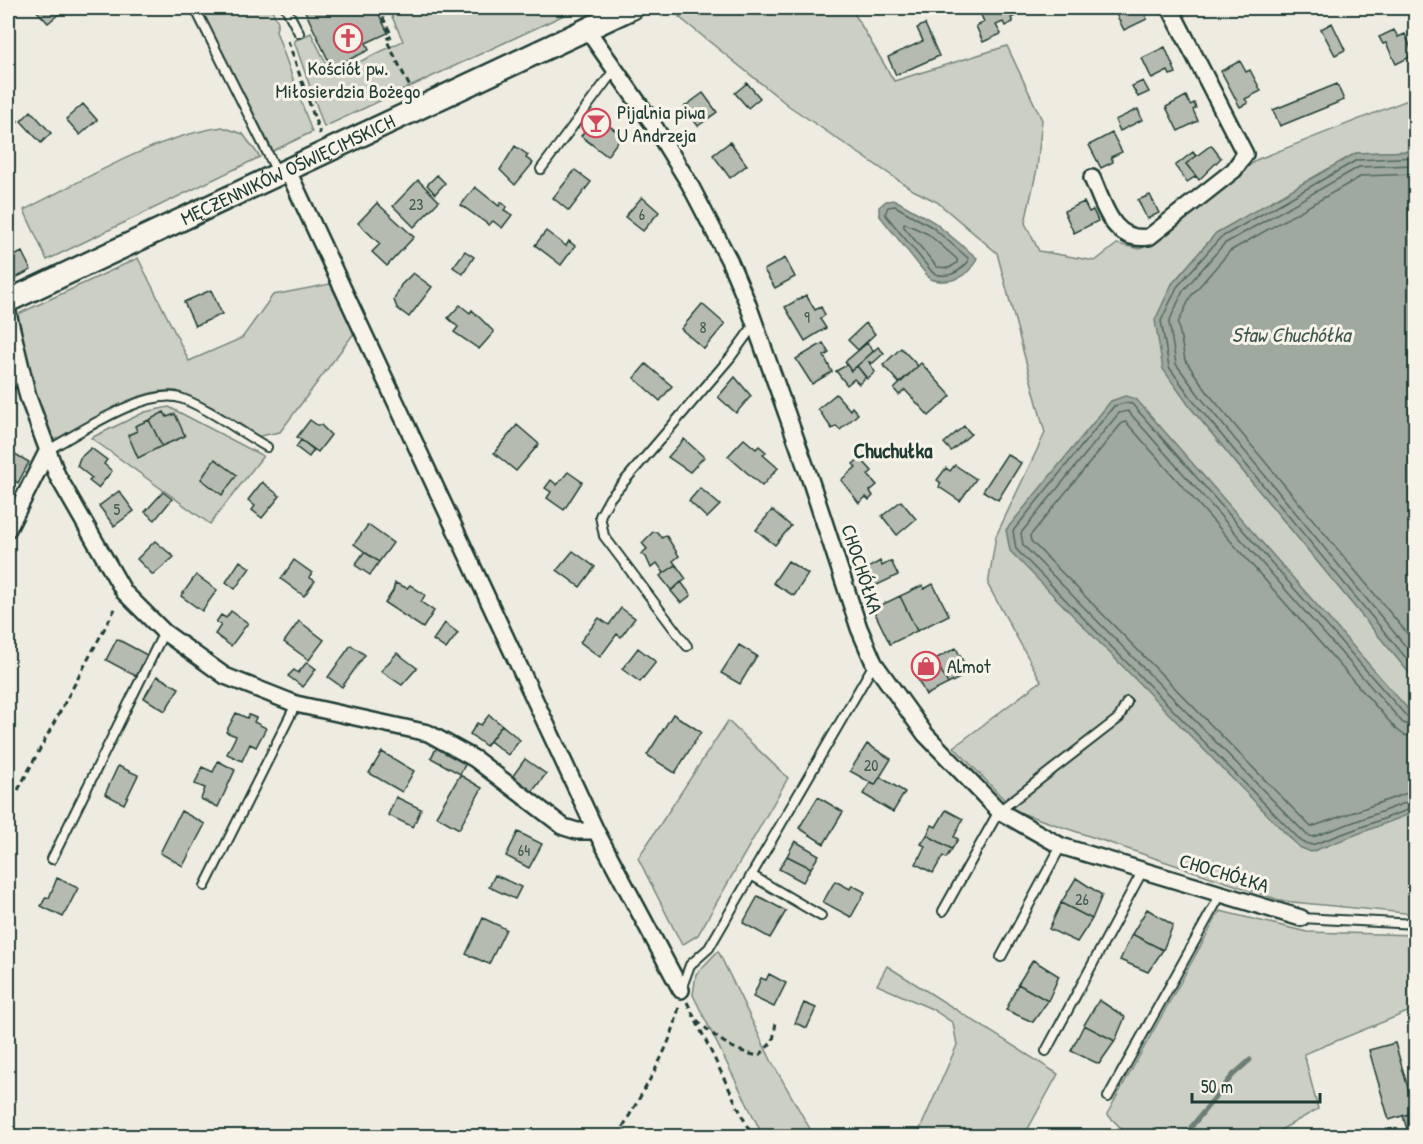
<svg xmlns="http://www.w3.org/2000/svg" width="1423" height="1144" viewBox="0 0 1423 1144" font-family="'Patrick Hand',sans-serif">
<rect width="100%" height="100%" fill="#eeece1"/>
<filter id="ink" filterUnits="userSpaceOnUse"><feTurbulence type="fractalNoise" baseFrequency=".0167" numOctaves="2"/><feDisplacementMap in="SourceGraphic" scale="12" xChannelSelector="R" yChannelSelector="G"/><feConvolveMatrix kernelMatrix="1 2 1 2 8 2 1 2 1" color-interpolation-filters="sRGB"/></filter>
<g filter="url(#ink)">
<path fill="#cccfc4" stroke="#76867c" stroke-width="1.5" d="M200 8H271L278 22 276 31 312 132 273 151Z
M388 8H579L324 127 294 41 311 33 332 75 403 41Z
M698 8H851L894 81 1007 46 1042 120 1037 169 1025 223 1039 251 1095 261 1117 244 1140 249 1164 237 1256 160 1415 97V151L1356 153 1216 233 1172 284 1190 407 1415 680V914L1282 901 1015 811 954 747 1041 681 988 585 996 536 1045 433 997 253 937 202 913 190 789 106 679 17Z
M222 127 243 134 260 157 47 260 24 210C88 178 151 138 222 127Z
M138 258 189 361 242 338 273 295 330 284 355 332 280 432 255 437 177 391C139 385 85 425 51 443L34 396 14 316Z
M169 407 263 456 210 524 91 438 145 412Z
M728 721 788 778 698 935 682 945 638 858Z
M1220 911 1307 932 1415 935V1009L1304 1054 1318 1109 1270 1136H1129L1107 1114Z
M718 951 772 1062 814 1136H763L693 995 696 974Z
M887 966 1058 1074 1024 1136H917L957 1045 953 1023 932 1009 877 985Z"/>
<path fill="#9fa99f" stroke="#6c7e74" stroke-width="1.5" d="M1415 151H1416L1415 680 1190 407 1163 369 1155 320 1172 284 1216 233 1356 153Z
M895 200 934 222 977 258C969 278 949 285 930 279L879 215V207L886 201Z
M1125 396 1136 399 1415 717V812L1311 852 1299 847 1010 551 1006 530 1111 401Z"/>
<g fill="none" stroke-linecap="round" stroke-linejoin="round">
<path stroke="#52685f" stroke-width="1.5" d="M1416 157 1357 160 1220 238 1177 287 1161 321 1169 367 1195 403 1416 670
M1416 165 1359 167 1224 244 1183 291 1169 322 1176 364 1201 398 1416 659
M1416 174 1362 176 1230 251 1191 296 1178 323 1185 360 1208 393 1416 644
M895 206 932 227 968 258V262C958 274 947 279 933 273L885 214 888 207Z
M904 223 928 234 957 259V263L949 268 937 267 904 227Z
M1416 721 1408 718 1132 404 1125 403 1114 406 1013 531 1016 549 1302 842 1312 845 1416 807
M1416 728 1403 723 1128 411 1119 413 1021 533 1023 545 1307 835 1313 837 1416 799
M1416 737 1404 735 1396 729 1126 422 1122 423 1030 536 1031 541 1311 827 1416 790"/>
<path stroke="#6c7e74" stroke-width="5" d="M1184 1136 1233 1075 1250 1060"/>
</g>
<path fill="#b5bbb0" stroke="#1f3d34" stroke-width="1.5" d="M34 8H66L48 23Z
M376 8 388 33 366 43 369 50 332 68 304 9Z
M978 8H1019L1021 13 1011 18 1013 22 1005 26 1003 22 996 25 1001 34 983 42 976 26 984 22Z
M1113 8H1142L1147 19 1124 30Z
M1332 23 1345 50 1335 55 1321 29Z
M925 24 939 56 896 75 888 57 923 41 917 28Z
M1394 30 1398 37 1405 34 1414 55 1396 64 1386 43 1383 44 1379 37Z
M1165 47 1176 73 1170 75 1168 71 1152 79 1142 58Z
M1240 61 1246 72 1250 70 1261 91 1245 99 1248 103 1240 107 1221 71Z
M1143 81 1149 92 1138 97 1132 86Z
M747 83 760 98 748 108 735 93Z
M1337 84 1344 100 1280 126 1273 110Z
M703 93 717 112 698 126 684 107Z
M1186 96 1190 105 1194 103 1196 108 1193 110 1198 121 1178 131 1166 107Z
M83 104 97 120 80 135 66 119Z
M1138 109 1142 120 1120 131 1115 120Z
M8 111 18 121 8 132Z
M31 111 51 133 41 143 21 121Z
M596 115 622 136 607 156 581 136Z
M1112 133 1122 152 1111 157 1113 162 1101 168 1089 145Z
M730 142 747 165 730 178 713 155Z
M1211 145 1221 158 1199 180 1186 164Z
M515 146 528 155 526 158 533 163 515 185 500 170Z
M1193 152 1196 156 1186 164 1196 176 1187 182 1175 166Z
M575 170 591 182 569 211 553 198Z
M437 175 445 183 435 194 427 185Z
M418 180 439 201 414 227 393 206Z
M475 187 499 206 501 202 507 207 504 210 512 215 502 228 493 221 489 225 461 205Z
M1150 195 1159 213 1147 219 1138 200Z
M642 197 659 212 643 231 625 217Z
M1084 202 1089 212 1093 210 1098 221 1074 233 1064 211Z
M377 203 414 237 387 266 372 252 380 244 358 223Z
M546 231 566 246 569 241 575 246 561 265 535 245Z
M465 251 474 257 463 274 453 267Z
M22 252 31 270 8 282V259Z
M785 258 795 277 775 288 764 270Z
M413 273 432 287 409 317 397 308 394 300 401 285Z
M211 290 222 314 195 326 184 302Z
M806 295 815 310 821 307 825 315 820 319 826 328 805 341 785 307Z
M702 304 725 324 704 349 681 329Z
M460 305 470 313 472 310 494 332 479 349 454 332 458 327 448 318Z
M866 323 875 334 858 350 848 340Z
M823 343 829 353 824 356 832 372 812 384 796 359Z
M867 343 874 351 851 371 845 362Z
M878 347 884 353 873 363 869 362 875 372 867 379 857 366Z
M901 348 918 366 899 383 883 365Z
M921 363 951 396 929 416 905 390 899 395 894 389Z
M646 364 672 386 660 401 634 378Z
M847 365 851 371 857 366 866 377 859 384 854 379 847 385 836 371Z
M735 377 751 396 736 413 718 397Z
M836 394 850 410 852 407 858 414 840 430 836 426 832 429 818 409Z
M164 412 167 417 175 414 185 436 162 446 149 420Z
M149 420 162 446 138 458 128 435 137 431 135 426Z
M310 420 317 425H321L331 435 318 452 297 437Z
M517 425 539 444 516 471 494 453Z
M964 426 971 434 951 451 944 443Z
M684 439 704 457 690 472 668 457Z
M744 439 756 449 759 446 766 452 763 455 778 468 762 486 728 456Z
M301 440 314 450 309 457 296 447Z
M91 448 107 460 104 464 112 471 98 488 89 481 92 478 77 466 80 458Z
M8 450 29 462 18 483 8 477Z
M1007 454 1021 463 998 500 983 491Z
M860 458 872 471 868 475 877 485 870 491 873 496 869 500 866 497 859 503 841 480 856 467 853 464Z
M215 459 237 475 222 495 201 479Z
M955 465 976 479 960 501 939 487 941 483 937 480 946 468 950 471Z
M568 472 582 482 564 510 547 498 551 492 545 488 551 480 557 485Z
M262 482 280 496 262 518 252 510 255 506 248 500Z
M700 488 720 505 707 518 689 501Z
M119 491 134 511 114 526 99 506Z
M163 492 172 499 155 520 145 512Z
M901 501 916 519 897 535 882 516Z
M772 510 791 526 775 545 756 530Z
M368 525 393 543 379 562 354 544Z
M653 532H657L662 538 666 535 679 556 673 561 676 565 664 573 657 563 651 568 646 557 641 554 647 549 642 543Z
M155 541 174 557 153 575 137 559Z
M573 551 595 567 580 587 557 570Z
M364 552 379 562 370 575 355 565Z
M294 560 312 573 309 577 315 581 304 596 281 579Z
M240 561 250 568 235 589 226 582Z
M788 561 808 574 794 596 773 583Z
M880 561 882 566 891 561 898 575 873 587 866 569Z
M676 565 686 579 671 590 660 576Z
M196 575 217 590 202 611 181 596Z
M681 582 691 595 681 603 671 591Z
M395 583 407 588 410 585 425 595 421 602 434 611 423 628 385 603 393 591Z
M933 584 949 615 917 631 900 596 923 585 924 589Z
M900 596 917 631 890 644 873 609Z
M621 608 635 618 621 637 617 634 600 657 580 642 599 618 609 625Z
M231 611 248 623 231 646 215 634 221 625 216 622 221 615 226 618Z
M299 621 324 640 309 660 284 642Z
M445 623 458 633 446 649 433 640Z
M117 639 149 656 138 677 106 660Z
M351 645 365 655 342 687 328 677Z
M739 645 757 656 740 684 721 673Z
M638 648 656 662 640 682 622 669Z
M956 648 969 673 948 684 935 659Z
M397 653 417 668 402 685 381 671Z
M935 659 948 684 926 695 913 670Z
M307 662 316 669 303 687 288 676 294 670 298 673Z
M157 676 179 688 165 711 144 698Z
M236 713 247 718 249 715 256 718 254 722 266 728 256 747 250 744 242 761 227 754 236 736 226 732Z
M673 714 701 732 675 773 647 755Z
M489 715 502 725 486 746 470 734 477 723 481 725Z
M502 725 520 740 508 755 490 741Z
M867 744 891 759 875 785 850 771Z
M438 745 467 761 460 774 431 758Z
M382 752 414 771 402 792 369 773Z
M525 759 546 774 532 792 512 777Z
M218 761 235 770 218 807 201 799 205 788 195 784 202 767 213 772Z
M118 766 138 775 124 804 105 794Z
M460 775 482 788 459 829 436 816Z
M880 777 905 792 893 812 863 794 870 783 875 785Z
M396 797 421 809 413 827 388 815Z
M818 797 843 812 824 844 799 828Z
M946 810 963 819 954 837 958 839 952 849 927 835 932 825 936 827Z
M181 811 205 824 183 866 160 853Z
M518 832 542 844 529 868 506 856Z
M927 835 952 849 946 858 943 856 933 873 916 864 925 846 921 844Z
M795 841 819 855 811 868 787 856Z
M787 856 811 868 803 882 779 869Z
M495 875 521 887 515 899 489 887Z
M57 878 78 888 63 917 41 906 46 897 49 898Z
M1076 878 1102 895 1092 919 1061 903Z
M835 881 850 889 852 885 865 892 851 917 823 902Z
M758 896 786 911 770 938 743 923Z
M1061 903 1092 919 1077 942 1049 929Z
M1147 909 1173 925 1163 950 1132 934Z
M483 918 506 929 489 964 466 954Z
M1132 934 1163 950 1148 972 1120 960Z
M1033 960 1059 976 1048 1001 1018 984Z
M769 974 786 983 774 1007 753 997 761 978 766 980Z
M1018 984 1048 1001 1033 1022 1006 1010Z
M1099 1000 1125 1017 1115 1041 1084 1025Z
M804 1003 816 1008 807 1028 795 1023Z
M1084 1025 1115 1041 1099 1064 1071 1051Z
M1395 1043 1415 1112 1389 1120 1369 1050Z
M1416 1112V1135L1409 1136 1403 1116Z"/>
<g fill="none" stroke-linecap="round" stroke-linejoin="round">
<g stroke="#1f3d34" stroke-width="12">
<path id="lane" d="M195 8 277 172
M286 8 299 33
M541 169 615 69
M48 450C79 433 149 385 183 399 212 410 240 432 267 447
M687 646 604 536 600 516 610 498 730 358 754 325
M52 859 164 632
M751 875 821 916
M205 886 296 704
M943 911 999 811 1119 718 1127 702
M1301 918 1416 924
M1001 957 1061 846
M682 987 690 965 709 948 874 664
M1046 1051 1143 870
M1108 1097 1221 894"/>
</g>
<g stroke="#1f3d34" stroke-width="20">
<path id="street" d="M1415 8 1416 9
M586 28 651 121 689 183 729 260 747 302 810 479 859 628 874 663 925 734 999 811 1061 846 1301 918
M287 169 596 831 681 990
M1092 178C1104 204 1112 243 1149 237L1234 170 1245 154 1170 8
M8 313 28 397 57 475 124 592 164 632 225 676 296 704 428 733 475 759 564 827 577 831H596
M8 383 19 360
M8 529 48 450"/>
</g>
<g stroke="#1f3d34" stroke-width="26">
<g id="secondary">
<path id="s1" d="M8 301 632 8"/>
</g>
</g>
<path stroke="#1f3d34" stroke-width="3" stroke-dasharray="6 4.5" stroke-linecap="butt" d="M378 8 392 36 386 39 412 91
M288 41 320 134
M18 790 116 607
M687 1002 752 1136
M697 1020C716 1038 732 1051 759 1056L773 1041 776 1022
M618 1136C638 1098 673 1048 679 1005"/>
<use href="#lane" stroke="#f7f3e8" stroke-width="8"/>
<use href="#street" stroke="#f7f3e8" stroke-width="15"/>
<use href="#secondary" stroke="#f7f3e8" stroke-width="21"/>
</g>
</g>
<defs>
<g id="church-ring" transform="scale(1.5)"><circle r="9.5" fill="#f7f3e8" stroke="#d1495b" stroke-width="1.5"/><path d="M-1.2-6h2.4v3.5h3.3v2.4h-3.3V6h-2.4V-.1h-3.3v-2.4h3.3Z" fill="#d1495b"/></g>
<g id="bar-ring" transform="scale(1.5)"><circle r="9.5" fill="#f7f3e8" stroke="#d1495b" stroke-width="1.5"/><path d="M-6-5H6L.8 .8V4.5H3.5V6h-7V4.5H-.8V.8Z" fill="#d1495b"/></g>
<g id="shop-ring" transform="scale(1.5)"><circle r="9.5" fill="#f7f3e8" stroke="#d1495b" stroke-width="1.5"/><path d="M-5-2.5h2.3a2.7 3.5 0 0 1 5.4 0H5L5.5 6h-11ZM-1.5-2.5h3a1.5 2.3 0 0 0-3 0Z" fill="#d1495b"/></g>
</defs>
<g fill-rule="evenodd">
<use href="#church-ring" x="348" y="38"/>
<use href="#bar-ring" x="596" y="123"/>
<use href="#shop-ring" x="926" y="666"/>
</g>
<g text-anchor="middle" stroke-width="6" stroke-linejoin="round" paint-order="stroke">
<g font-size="16" fill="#445c53">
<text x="416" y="210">23</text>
<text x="642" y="220">6</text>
<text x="807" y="323">9</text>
<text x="703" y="333">8</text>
<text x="117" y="515">5</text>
<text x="871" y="771">20</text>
<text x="524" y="856">64</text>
<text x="1082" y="905">26</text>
</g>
<g font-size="20" fill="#1f3d34" stroke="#f7f3e8" text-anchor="start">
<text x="348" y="75" text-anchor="middle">Kościół pw.<tspan x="348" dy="23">Miłosierdzia Bożego</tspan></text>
<text x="617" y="119">Pijalnia piwa<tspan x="617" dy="23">U Andrzeja</tspan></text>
<text x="947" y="673">Almot</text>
</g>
<g font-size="20" fill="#1f3d34" stroke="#f7f3e8">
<text dy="7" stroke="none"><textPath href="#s1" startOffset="309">MĘCZENNIKÓW OŚWIĘCIMSKICH</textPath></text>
<text transform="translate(862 569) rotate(72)" y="7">CHOCHÓŁKA</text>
<text transform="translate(1224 873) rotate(17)" y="7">CHOCHÓŁKA</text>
</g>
<g font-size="21" font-style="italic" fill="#3f584f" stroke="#f7f3e8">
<text x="1291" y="342">Staw Chuchółka</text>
</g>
<g font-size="21" font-weight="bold" fill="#1f3d34" stroke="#f7f3e8">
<text x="893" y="458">Chuchułka</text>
</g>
</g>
<rect width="1423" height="1144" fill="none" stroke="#f7f3e8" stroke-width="30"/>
<rect x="15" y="15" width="1393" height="1114" fill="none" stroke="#1f3d34" stroke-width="2" filter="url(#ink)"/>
<path d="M1192 1093v9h128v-9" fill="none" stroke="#1f3d34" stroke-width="3"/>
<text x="1201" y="1093" font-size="18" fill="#1f3d34" stroke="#f7f3e8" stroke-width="4.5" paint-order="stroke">50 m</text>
</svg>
